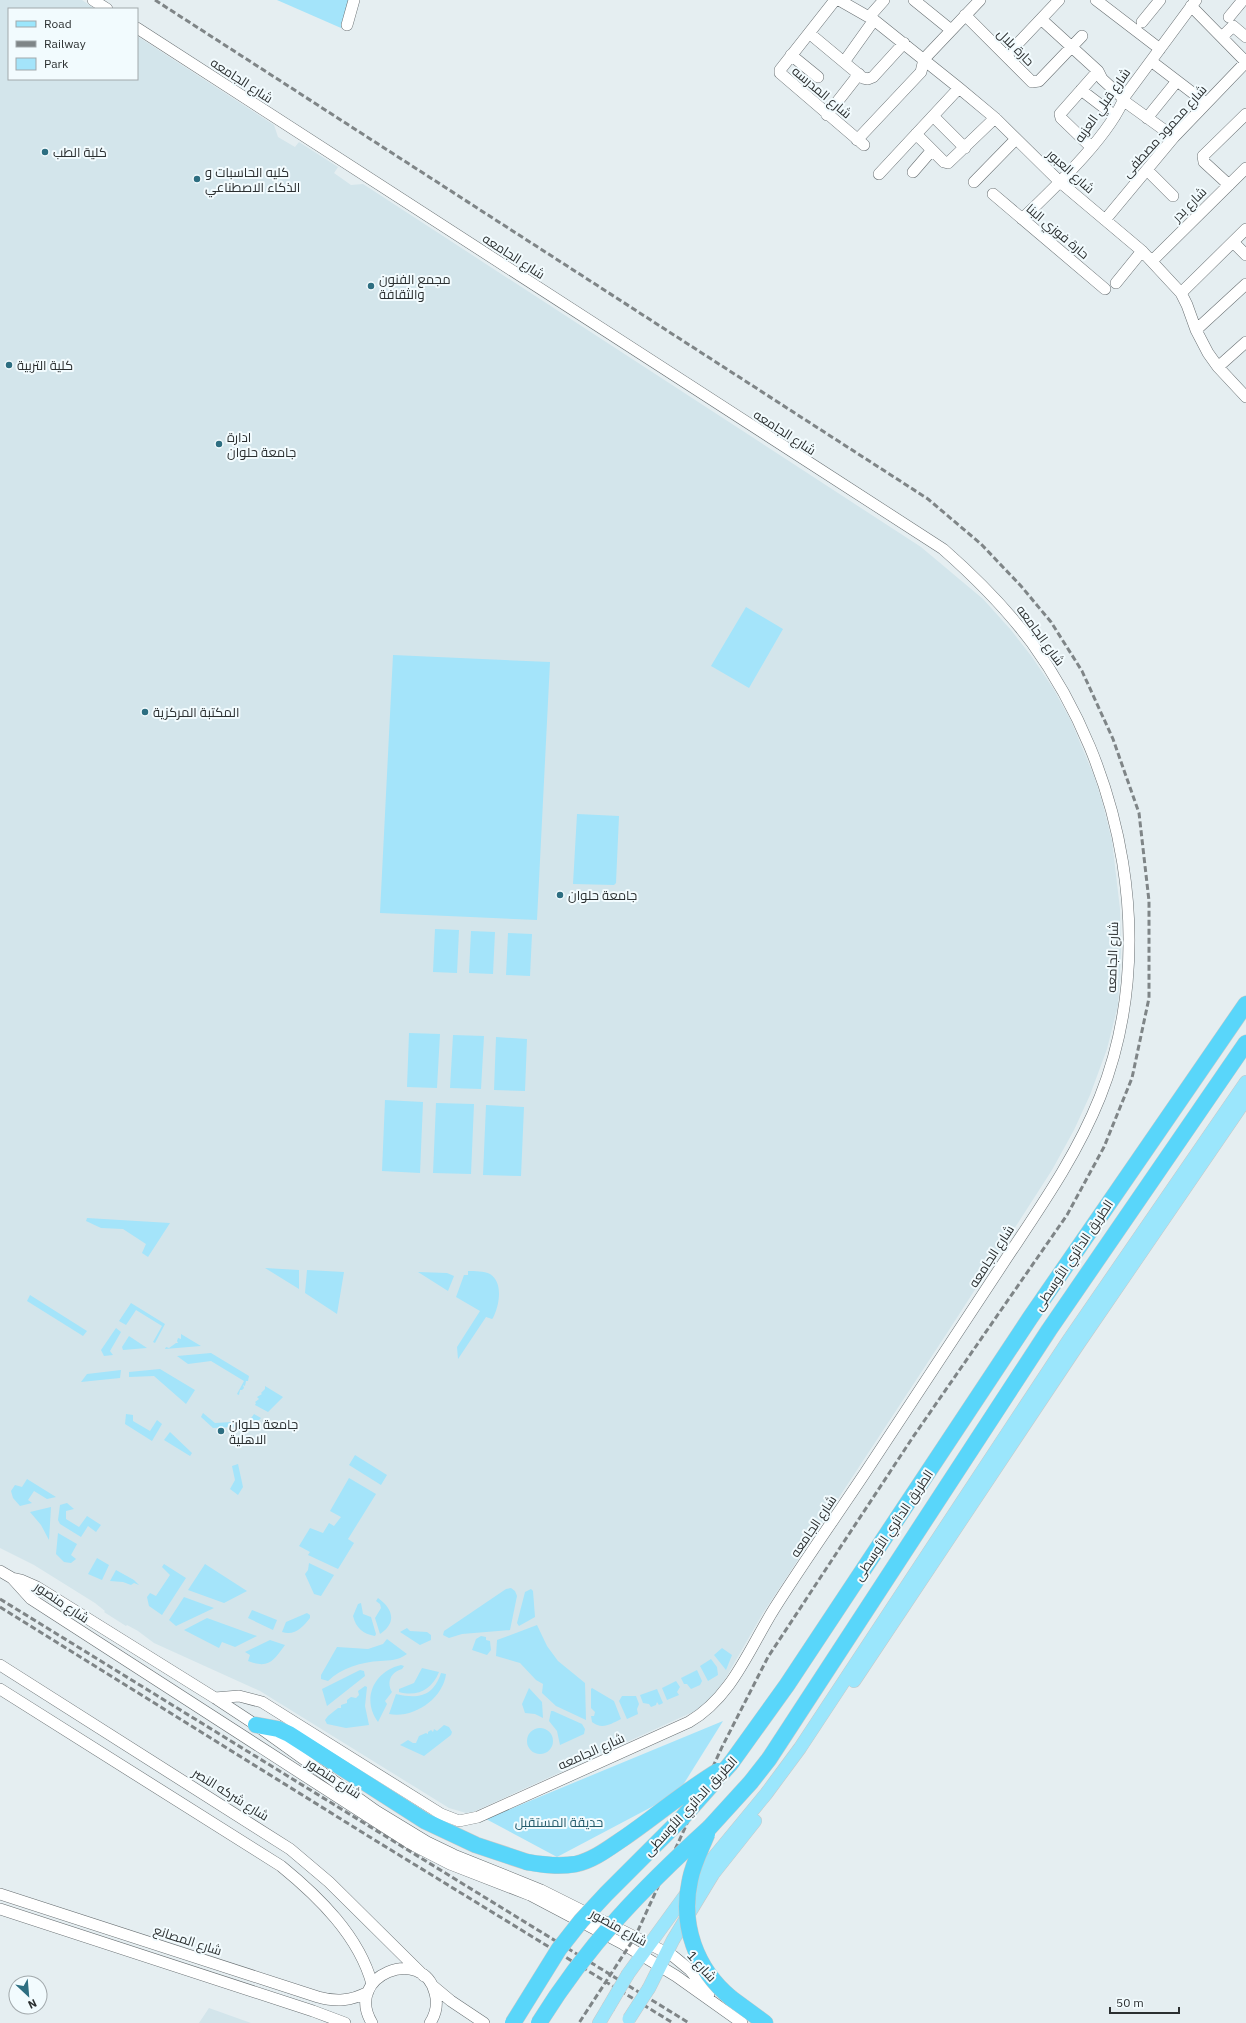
<svg xmlns="http://www.w3.org/2000/svg" width="1246" height="2023" viewBox="0 0 1246 2023" font-family="'IBM Plex Sans',Cairo,sans-serif">
<rect width="100%" height="100%" fill="#e5eef1"/>
<path fill="#d3e5eb" d="M0 0H82L95 9H9V79H137V36L274 125 278 137 295 147 299 142 338 167 334 173 351 185 363 184 921 547 983 599 1011 630 1032 657 1053 688 1071 721 1094 776 1102 801 1112 841 1120 909 1121 952 1118 1005 1107 1049 1090 1095 1074 1130 1052 1170 949 1330 763 1613 724 1681 711 1698 695 1711 473 1812 466 1813 449 1808 260 1691 154 1643 138 1631 127 1625 126 1626 104 1612 105 1611 95 1603 34 1565 0 1548Z
M209 2008 251 2023H199Z"/>
<path fill="#a4e4fa" d="M277 0H349L341 28Z
M746 607 783 629 749 688 711 666Z
M393 655 550 662 537 920 380 913Z
M577 814 619 816 616 883 614 885 573 884Z
M435 929 459 930 457 973 433 972Z
M471 931 495 932 493 974 469 973Z
M508 933 532 934 530 976 506 975Z
M409 1033 440 1034 437 1088 407 1087Z
M453 1035 484 1036 481 1089 450 1088Z
M496 1037 527 1039 525 1091 494 1090Z
M385 1100 423 1102 420 1173 382 1171Z
M436 1103 474 1104 471 1174 433 1173Z
M486 1105 524 1107 521 1176 483 1175Z
M87 1218 170 1223 148 1257 142 1253 146 1244 123 1229 101 1228 86 1221Z
M265 1268 299 1270V1289Z
M307 1270 344 1272 337 1314 305 1293Z
M468 1271C475 1271 484 1271 490 1274 504 1283 499 1306 493 1318L492 1319 486 1317 458 1359 457 1347 480 1311 456 1297 464 1275H468Z
M418 1272 447 1273 454 1276 448 1291Z
M30 1295 87 1331 83 1336 27 1301Z
M131 1303 165 1324 155 1343 153 1342 162 1326 136 1310 126 1325 119 1321Z
M116 1328 121 1332 110 1351 113 1355 104 1356 101 1350Z
M181 1334 201 1346 165 1349 166 1347 169 1348 176 1343H178L177 1341 178 1338 181 1339Z
M129 1336 147 1348 123 1350 122 1347Z
M211 1353 249 1376 248 1381H246L245 1386 243 1385 244 1388 242 1390H240L239 1395 237 1394 244 1381 211 1361 188 1364 177 1356Z
M160 1369 195 1390 186 1404 154 1376 129 1377V1372Z
M121 1370 120 1378 81 1382 87 1374Z
M265 1386 283 1397 268 1412 255 1405 256 1403 255 1402 259 1399 257 1397 262 1394 261 1393 265 1389Z
M203 1413 215 1423 249 1421 254 1414 261 1418 253 1426 213 1428 201 1417Z
M126 1414 133 1415V1421L150 1431 157 1420 162 1424 152 1441 125 1424Z
M170 1432 192 1453 190 1456 164 1440Z
M355 1455 387 1475 381 1485 349 1465Z
M238 1464 243 1487 238 1495 230 1489 235 1480 232 1466Z
M349 1478 376 1494 348 1539 354 1543 338 1569 308 1555 310 1552 299 1546 310 1528 323 1533 329 1523 334 1526 341 1517 330 1511Z
M27 1479 56 1497 47 1499 34 1491 28 1500 32 1503 20 1506 13 1498 11 1491 15 1485 22 1487Z
M67 1503 74 1509 66 1511V1519L79 1527 87 1516 101 1525 96 1532 88 1526 81 1537 60 1524 58 1520 60 1505Z
M51 1507 49 1540 41 1525 30 1512Z
M58 1533 77 1544 71 1555 76 1559 71 1563 64 1562 56 1554Z
M97 1558 109 1565 102 1580 88 1574Z
M309 1563 334 1575 321 1596 314 1594 305 1574 308 1570Z
M164 1564 186 1578 162 1615 149 1606 147 1597 150 1593 156 1596 170 1575 162 1567Z
M205 1564 247 1591 224 1603 188 1590Z
M116 1570 134 1580 139 1585 134 1583 131 1585 123 1582 110 1581Z
M511 1588 515 1591 517 1596 510 1630 462 1634 449 1638 443 1635 444 1631 506 1589Z
M531 1589 533 1591 535 1617 519 1626 517 1623 525 1592Z
M184 1597 214 1608 176 1626 169 1620Z
M378 1598C392 1608 398 1622 380 1634L375 1618 381 1608 380 1604 376 1601Z
M361 1603 363 1614 371 1617 376 1634 375 1636C363 1634 356 1628 353 1616L358 1604Z
M252 1610 277 1620 273 1630 248 1618Z
M307 1613 310 1615V1618C303 1627 295 1636 282 1632L286 1622Z
M207 1618 257 1636 235 1647 222 1642 219 1648 184 1630Z
M537 1625 547 1646 558 1661 585 1683 586 1720 556 1706 542 1693 543 1684 536 1680 520 1663 496 1656 497 1640Z
M407 1628 410 1631 427 1632 431 1635V1640L420 1645 400 1632Z
M481 1636 486 1637V1640L490 1641 491 1650 487 1655 472 1650 476 1639Z
M387 1639 407 1654C397 1661 391 1660 380 1661 362 1662 341 1668 328 1681L321 1679V1675L337 1647 368 1649 383 1644Z
M270 1640 285 1645C273 1661 269 1669 248 1661L250 1655 245 1652Z
M722 1648 732 1655 726 1670 714 1655Z
M711 1659 717 1667 718 1675 708 1681 700 1666Z
M401 1665 404 1666 402 1669C391 1672 386 1682 392 1692L385 1701 387 1704 378 1722C361 1699 374 1671 401 1665Z
M422 1668 439 1672C432 1690 417 1697 399 1692V1689L414 1683Z
M360 1670 364 1671 365 1676 327 1706 322 1689Z
M697 1670 702 1681 700 1685 691 1689 687 1684H684L681 1678Z
M441 1673 446 1674C443 1699 413 1719 389 1714L396 1694C418 1699 433 1697 441 1673Z
M676 1681 680 1687 677 1692 679 1695 667 1700 662 1688Z
M365 1686 367 1687 365 1706 369 1725 346 1728 327 1724 325 1720 328 1716 338 1708H341V1705L347 1703V1700L351 1697 356 1698 359 1695 358 1691Z
M529 1688 542 1702 543 1718 535 1714 525 1713 522 1704Z
M592 1688 614 1701 621 1719C611 1724 602 1730 592 1722L591 1716H594L595 1712 591 1708V1689Z
M657 1689 663 1703 659 1705 657 1702 656 1705 651 1707 649 1704 643 1703 640 1695Z
M622 1696H636L639 1704 637 1709 638 1714 627 1719 619 1701Z
M551 1711H553L582 1724 585 1729 584 1734 560 1745 557 1731 549 1721Z
M723 1721 678 1793 557 1857 486 1819Z
M444 1725 449 1727 452 1732 451 1735 424 1756 400 1745 408 1740 413 1743H416L419 1736 426 1733 428 1734V1732L431 1730 433 1732 434 1729 437 1731Z
M527 1741a13 13 0 1 1 26 0a13 13 0 1 1-26 0Z"/>
<g fill="none" stroke-linecap="round" stroke-linejoin="round">
<g stroke="#686f72" stroke-width="12">
<path id="minor" d="M93 0 107 9
M835 0 780 70V73L864 145
M839 0 874 20 959 88 995 118 1060 182 1142 251 1181 293 1187 305 1196 330 1208 353 1218 367 1246 397
M914 0 951 30
M1096 0 1160 49
M1191 6 1246 62
M965 15 1032 82 1039 81 1082 36
M869 17 884 0
M1229 17 1243 0
M1041 19 1098 71 1102 79 1124 99
M1142 22 1160 0
M347 25 354 0
M137 28 943 549C976 578 1006 608 1032 643 1124 770 1159 949 1100 1097 1076 1157 1039 1209 1004 1262 958 1332 911 1403 865 1473 835 1518 803 1563 774 1609 749 1649 732 1697 689 1722L478 1817 459 1821 441 1814 262 1702 239 1696 215 1698
M809 33 863 78 868 79 873 77 904 43
M1222 37 1233 26 1246 37
M791 55 818 77
M1006 56 1059 0
M1151 61 1206 103
M844 62 874 20
M1081 90 1115 116
M1124 101 1174 137
M827 115 859 74
M933 116 965 148
M1147 118 1177 81
M916 134 944 162 948 163 995 118
M857 140 921 72 924 59 980 0
M1091 147 1061 118 1060 114 1098 71
M1147 170 1173 196
M913 172 932 150
M879 174 959 88
M974 182 1016 139
M1229 185 1204 162 1203 156 1246 114
M993 194 1105 289
M1022 219C1054 188 1110 136 1125 96L1196 0
M1105 220 1174 137 1246 62
M1233 242 1246 255
M1152 261 1246 168
M1116 283 1142 251
M1181 293 1246 229
M1196 330 1246 284
M1218 367 1246 342
M0 1571 12 1578 31 1599 409 1843 450 1864 530 1895 623 1944 676 1976 742 2023
M12 1578 21 1580 37 1587 215 1698 256 1725 376 1811 427 1842 454 1855 541 1890 673 1956 690 1970 709 1994
M0 1665 290 1849 329 1882 424 1976
M0 1689 281 1866C319 1897 359 1936 372 1984
M0 1894 318 1997C336 2002 351 2001 368 1992
M0 1909 313 2011 345 2023
M433 1986 451 2001 484 2023
M372 2023C343 1975 423 1945 435 1993 438 2004 436 2014 430 2023"/>
</g>
<g stroke="#c8c9c9" stroke-width="14">
<path id="major" d="M854 1681 1077 1346 1246 1099
M628 1974 705 1868 766 1794 800 1748 1068 1341 1246 1082
M649 1988 673 1940 713 1874 755 1821
M599 2023 608 2008"/>
</g>
<g stroke="#c8c9c9" stroke-width="17">
<path id="highway" d="M256 1725 278 1729 289 1734 425 1821 476 1845 527 1862
M731 1763 787 1685 1030 1318 1246 1004
M710 1827 751 1782 769 1759 1049 1330 1246 1043
M731 1998 765 2023"/>
</g>
<use href="#minor" stroke="#fff" stroke-width="11"/>
<use href="#major" stroke="#9be6fc" stroke-width="13"/>
<use href="#highway" stroke="#59d6fa" stroke-width="16"/>
<path stroke="#7f8587" stroke-width="3" stroke-dasharray="6 3" stroke-linecap="butt" d="M155 0 928 499 981 544 1021 586 1051 622 1082 671 1113 739 1139 813 1149 901V998L1132 1078 1104 1147 1067 1215 913 1437 768 1657 722 1747 635 1937 579 2023
M0 1599 689 2023
M0 1607 373 1839 673 2023"/>
<g stroke="#c8c9c9" stroke-width="14" stroke-linecap="butt">
<path id="major-bridge" d="M608 2008 628 1974
M629 2019 649 1988"/>
</g>
<g stroke="#c8c9c9" stroke-width="17" stroke-linecap="butt">
<path id="highway-bridge" d="M707 1834C701 1849 693 1864 690 1880 680 1925 696 1969 731 1998
M527 1862C544 1865 559 1867 576 1864 594 1860 609 1848 624 1838 656 1816 685 1791 718 1771
M513 2023 559 1949 581 1921 606 1894 683 1817 731 1763
M539 2023C587 1945 643 1888 710 1827"/>
</g>
<use href="#major-bridge" stroke="#9be6fc" stroke-width="13"/>
<use href="#highway-bridge" stroke="#59d6fa" stroke-width="16"/>
</g>
<g fill="#2d6e81" stroke="#f2fbfe" stroke-width="1.5">
<circle cx="45" cy="152" r="4"/>
<circle cx="197" cy="179" r="4"/>
<circle cx="371" cy="286" r="4"/>
<circle cx="9" cy="365" r="4"/>
<circle cx="219" cy="444" r="4"/>
<circle cx="145" cy="712" r="4"/>
<circle cx="560" cy="895" r="4"/>
<circle cx="221" cy="1431" r="4"/>
</g>
<g text-anchor="middle" stroke-width="4" stroke-linejoin="round" paint-order="stroke">
<g font-size="13" fill="#2b2f30" stroke="#f2fbfe">
<text transform="translate(1016 47) rotate(45)" y="5">حارة بلال</text>
<text transform="translate(242 80) rotate(33)" y="5">شارع الجامعه</text>
<text transform="translate(822 92) rotate(40)" y="5">شارع المدرسه</text>
<text transform="translate(1102 105) rotate(-55)" y="5">شارع قبلي العزبه</text>
<text transform="translate(1164 131) rotate(-48)" y="5">شارع محمود مصطفى</text>
<text transform="translate(1071 171) rotate(42)" y="5">شارع العبور</text>
<text transform="translate(1189 204) rotate(-45)" y="5">شارع بدر</text>
<text transform="translate(1058 231) rotate(40)" y="5">حارة فوزي البنا</text>
<text transform="translate(514 256) rotate(33)" y="5">شارع الجامعه</text>
<text transform="translate(785 432) rotate(33)" y="5">شارع الجامعه</text>
<text transform="translate(1041 635) rotate(54)" y="5">شارع الجامعه</text>
<text transform="translate(1112 957) rotate(-88)" y="5">شارع الجامعه</text>
<text transform="translate(1073 1255) rotate(-56)" y="5">الطريق الدائري الأوسطى</text>
<text transform="translate(991 1256) rotate(-57)" y="5">شارع الجامعه</text>
<text transform="translate(893 1525) rotate(-56)" y="5">الطريق الدائري الأوسطى</text>
<text transform="translate(813 1526) rotate(-56)" y="5">شارع الجامعه</text>
<text transform="translate(62 1602) rotate(34)" y="5">شارع منصور</text>
<text transform="translate(591 1751) rotate(-24)" y="5">شارع الجامعه</text>
<text transform="translate(334 1778) rotate(33)" y="5">شارع منصور</text>
<text transform="translate(231 1794) rotate(32)" y="5">شارع شركه النصر</text>
<text transform="translate(690 1806) rotate(-47)" y="5">الطريق الدائري الأوسطى</text>
<text transform="translate(619 1927) rotate(29)" y="5">شارع منصور</text>
<text transform="translate(188 1940) rotate(18)" y="5">شارع المصانع</text>
<text transform="translate(702 1966) rotate(48)" y="5">شارع 1</text>
</g>
<g font-size="13" fill="#2b2f30" stroke="#f2fbfe" text-anchor="start">
<text x="53" y="157">كلية الطب</text>
<text x="205" y="177">كليه الحاسبات و<tspan x="205" dy="15">الذكاء الاصطناعي</tspan></text>
<text x="379" y="284">مجمع الفنون<tspan x="379" dy="15">والثقافة</tspan></text>
<text x="17" y="370">كلية التربية</text>
<text x="227" y="442">ادارة<tspan x="227" dy="15">جامعة حلوان</tspan></text>
<text x="153" y="717">المكتبة المركزية</text>
<text x="568" y="900">جامعة حلوان</text>
<text x="229" y="1429">جامعة حلوان<tspan x="229" dy="15">الاهلية</tspan></text>
</g>
<g font-size="13" fill="#235b6b" stroke="#f2fbfe">
<text x="559" y="1827">حديقة المستقبل</text>
</g>
</g>
<rect x="8" y="8" width="130" height="72" fill="#f2fbfe" stroke="#a2a9ac"/>
<rect x="16" y="21" width="20" height="6" fill="#9be6fc" stroke="#a2a9ac"/>
<text x="44" y="28" font-size="12" fill="#2b2f30">Road</text>
<rect x="16" y="41" width="20" height="6" fill="#7f8587" stroke="#a2a9ac"/>
<text x="44" y="48" font-size="12" fill="#2b2f30">Railway</text>
<rect x="16" y="58" width="20" height="12" fill="#a4e4fa" stroke="#a2a9ac"/>
<text x="44" y="68" font-size="12" fill="#2b2f30">Park</text>
<g transform="translate(28 1995) rotate(154)"><circle r="19" fill="#f2fbfe" stroke="#a2a9ac"/>
<path d="M0-3L7 15L0 10L-7 15Z" fill="#2d6e81"/>
<text y="-6" font-size="11" font-weight="bold" text-anchor="middle" fill="#2b2f30">N</text>
</g>
<path d="M1110 2007v6h69v-6" fill="none" stroke="#2b2f30" stroke-width="2"/>
<text x="1116" y="2007" font-size="12" fill="#2b2f30" stroke="#f2fbfe" stroke-width="3" paint-order="stroke">50 m</text>
</svg>
